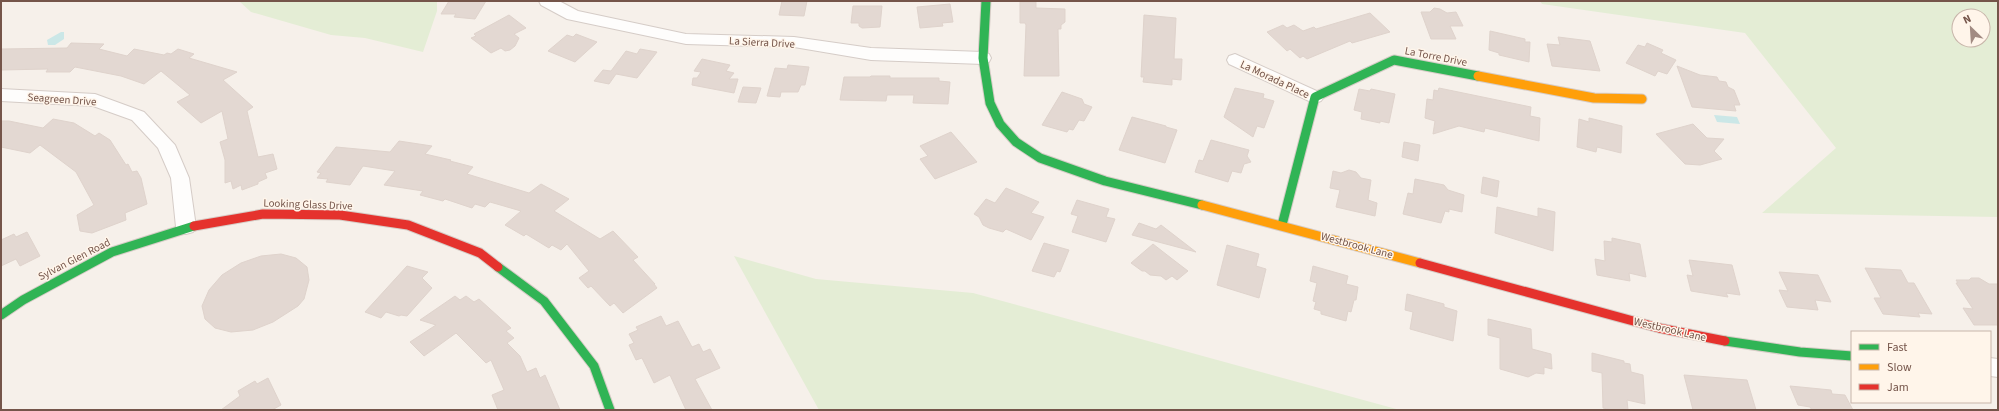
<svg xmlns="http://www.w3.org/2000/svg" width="1999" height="411" viewBox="0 0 1999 411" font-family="'Source Sans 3',sans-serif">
<rect width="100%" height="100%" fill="#f6f0ea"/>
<path fill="#e4edd5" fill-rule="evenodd" d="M239 1H437V11L423 52 365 38 331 35 251 12Z
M1540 1H1998V217L1762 213 1836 148 1745 33 1542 4ZM1959 16H1983V40H1959Z
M734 256 816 279 973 293 1400 410H819Z"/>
<path fill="#cbe7e7" d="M61 32H64V39L55 45H48L47 40Z
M1714 115 1737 117 1740 124 1717 122Z"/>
<path fill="#e3d8d2" stroke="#dfd3cc" d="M449 1H486L475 19 454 17 456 14H441Z
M782 1H807L804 16 779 15Z
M1020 2H1036V8L1065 9V22L1061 25V29H1058L1059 76H1024L1026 25 1025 23H1020Z
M950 4 953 22 942 23 943 26 920 28 917 7Z
M853 6H882L880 27 862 28 859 26V23H851Z
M1434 8 1440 9 1447 13 1456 12 1463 26H1450L1456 39H1431L1421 12H1430Z
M1370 13 1390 32 1352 43 1350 41 1307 59 1303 56 1300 58 1290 49 1287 51 1267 32 1283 25 1287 28 1294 25 1303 31 1314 27 1316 29Z
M509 15 526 28 514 34 519 38 515 46 510 50 505 51 501 48 491 53 471 38 476 36 474 34Z
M1144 15 1176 18 1174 59H1182L1181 80 1172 79V85L1143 82 1144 77H1141Z
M1490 31 1525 39V42H1530L1529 62 1499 55V53L1489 50Z
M576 34 597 42 575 62 548 51 567 35 573 37Z
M1558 37 1590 41 1600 71 1552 66 1547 44 1560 45Z
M71 43 104 44 99 49 127 56 134 49 164 55 167 53 171 54 178 49 194 54 189 58 237 72 223 80 253 107 247 111 258 157 273 154 277 169 265 173 267 178 258 182V184L242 190 241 185 233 189 231 181 225 183V160L220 142 228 139 222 111 201 123 177 102 190 95 161 71 144 84 121 76 75 67 70 72H46L48 69 1 70V49L67 48Z
M1647 43 1663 50 1661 53 1676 60 1667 74 1658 71 1655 76 1626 63 1638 45 1645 47Z
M640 49 657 52 637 78 616 74 609 84 594 81 603 70 611 71 626 51 637 54Z
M702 59 730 65 726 71 734 73 729 79H738L734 93 692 85 693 78H697L701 72 694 71Z
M788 65 809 67 805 85H801L798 92H781L780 97 767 96 775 68 787 69Z
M1677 66 1700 75 1717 77 1719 81 1726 82 1728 87 1734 90 1740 105H1734L1736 111 1692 107Z
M871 76H890V78H939V81L950 82 948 104 913 103 914 95H887L886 101 840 100 844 77H870Z
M743 87 761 88 756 103 738 102Z
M1235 88 1264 94 1263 98 1274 101 1264 128 1257 126 1253 137 1224 117Z
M1439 88 1531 107 1530 116 1540 118 1539 141 1485 128 1484 132 1459 126 1433 134 1435 121 1425 118 1427 99 1433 100 1434 90 1438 91Z
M1359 89 1370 91 1371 89 1395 94 1389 123 1380 121V123L1361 119 1362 112 1354 110Z
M1062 92 1082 99 1084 104 1092 107 1084 121 1079 120 1073 130 1069 129 1067 132 1042 125Z
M1132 117 1166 126V127L1177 130 1165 163 1119 150Z
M1589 118 1622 126 1621 153 1597 147 1596 152 1577 147 1579 119 1589 122Z
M53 119 74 123 95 136 99 133 110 140 126 165 128 164 132 172 137 171 141 178 147 204 125 213 126 220 92 233 80 231 77 215 94 205 76 172 40 145 30 153 1 147V121H9L43 128Z
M1693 124 1707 138 1724 139 1714 151 1722 159 1700 165 1685 164 1656 134Z
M951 132 977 162 935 179 920 159 928 156 920 146Z
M1211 140 1249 150 1247 156 1251 162 1244 164 1241 173 1232 171 1228 182 1195 172 1199 160 1203 161Z
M399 141 432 146 425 154 451 160 450 161 473 167 467 174 529 193 541 184 569 199 554 211 600 239 613 231 638 257 633 260 655 284H654L657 288 623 313 614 303 610 306 591 286 588 288 579 278 589 271 567 244 561 250 552 245 549 248 526 234 524 236 505 225 521 211 490 202 485 207 475 204 472 208 445 199 443 201 420 195 423 191 384 185 395 171 363 166 350 185 326 182 328 179 317 178 321 173 317 172 336 147 390 152Z
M1404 142 1420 145 1418 161 1402 157Z
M1349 170 1356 172 1361 178 1371 180 1368 200 1377 203 1375 216 1336 207 1340 190 1330 188 1333 171 1341 173Z
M1483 177 1499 181 1497 197 1481 193Z
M1415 179 1444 185 1448 190 1464 195 1462 212 1449 209V212L1445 211 1441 223 1403 214 1408 193 1413 194Z
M1006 188 1039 202 1031 213 1044 217 1031 240 1006 229 1003 232 989 228 983 225 979 217 974 214 986 199 995 203Z
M1077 200 1109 209 1106 217 1115 219 1106 242 1072 232 1078 216 1071 214Z
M1497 207 1538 217V208L1555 212 1553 251 1495 233Z
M1139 223 1156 229 1161 225 1196 252 1132 235Z
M27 232 40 256 20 266 16 259 1 266V240L14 234 16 237Z
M1612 238 1640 244 1646 277 1629 273 1630 281 1597 275 1595 259 1605 261 1604 241 1612 242Z
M1044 243 1069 250 1060 272 1057 271 1054 277 1032 271Z
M1153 244 1171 258 1188 271 1177 280 1172 276 1166 280 1161 276 1150 275 1145 271H1142L1131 263Z
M1227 245 1259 254 1256 266 1266 269 1259 298 1217 285Z
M281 254 296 258 307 267 309 280 304 299 298 306 273 322 253 330 231 332 215 328 205 319 202 306 209 290 222 275 241 263 261 256Z
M1689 260 1732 265 1740 295 1726 293 1728 297 1691 291 1687 275 1693 276Z
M407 266 428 272 422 278 432 288 407 316 401 315 399 316 386 312 381 318 365 312Z
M1313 266 1348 276 1346 284 1358 287 1356 300H1354L1351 312 1348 311 1346 321 1321 314V311L1314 309 1316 302 1313 301 1317 283 1310 281Z
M1865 268 1901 270 1908 283H1914L1932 314 1918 313 1920 317 1883 314 1874 298H1881Z
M1779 272 1818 275 1831 302 1815 300 1818 310 1787 307 1779 290 1788 291Z
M1971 278H1979L1989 284H1998V325H1974L1963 308 1973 309 1956 283H1958L1956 280H1969Z
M1407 294 1444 304V307L1457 311 1453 341 1410 329 1413 312 1405 310Z
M455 296 460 300 466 296 474 302 479 299 511 328 506 331 514 338 507 343 520 356 527 372 536 368 540 378 545 375 560 410H498L492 395 504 390 491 360 486 363 456 333 424 356 410 342 436 325 420 320Z
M661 316 666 326 678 321 692 347 699 344 703 352 710 349 720 368 695 379 712 410H686L670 375 654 383 642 358 636 360 629 345 634 343 629 334 638 330 636 327Z
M1488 319 1531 329 1532 349 1551 354 1552 369 1544 367V374L1536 373 1528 377 1500 369V338L1488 335Z
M1592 353 1624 361V363L1630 364 1631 372 1643 375 1645 404 1627 400 1628 410H1612L1603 408 1602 373 1592 371Z
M1684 375 1747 380 1756 410H1693Z
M268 378 281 405 272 410H221L240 396 238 391 255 381 257 384Z
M1790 386 1831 390 1832 394 1845 395 1853 410H1812L1810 407 1798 405Z"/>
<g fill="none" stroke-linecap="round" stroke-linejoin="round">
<g stroke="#d5ccc7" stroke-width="2">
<path id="street" d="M539 1H559L578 11 686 34 794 37 871 48 983 52 989 54 991 58 989 62 983 64 871 60 794 47 686 44 567 19 541 5Z
M1235 54 1321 93 1324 97 1321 101 1315 103 1309 101 1229 64 1227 60 1229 56Z
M1 89 95 94 144 112 175 145 189 178 196 227 193 232 186 234 179 232 176 227 171 178 158 148 132 120 93 106 1 101Z
M1990 358 1998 359V377L1990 376Z"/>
</g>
<g stroke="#d6ccc6" stroke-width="11">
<path id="fast" d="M986 1 983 58 990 103 1000 124 1016 142 1040 158 1105 181 1202 205
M1282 225 1315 97 1394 60 1478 76
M498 267 544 301 594 366 610 410
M1 315 23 300 112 252 194 226
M1725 341 1800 352 1852 356"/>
</g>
<g stroke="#d6ccc6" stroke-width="11">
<path id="slow" d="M1478 76 1594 98 1642 99
M1202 205 1420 263"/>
</g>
<g stroke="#d6ccc6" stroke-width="11">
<path id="jam" d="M194 226 263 214 340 215 408 225 480 253 498 267
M1420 263 1659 328 1725 341"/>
</g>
<use href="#street" fill="#fefdfc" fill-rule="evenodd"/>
<use href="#fast" stroke="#30b455" stroke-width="9"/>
<use href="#slow" stroke="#ff9f0a" stroke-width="9"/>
<use href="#jam" stroke="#e5322d" stroke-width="9"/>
</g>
<g text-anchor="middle" stroke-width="3" stroke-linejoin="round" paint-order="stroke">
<g font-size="11" fill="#75554a" stroke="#fff5ea">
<text transform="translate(762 42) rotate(3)" y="4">La Sierra Drive</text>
<text transform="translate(1436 56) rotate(11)" y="4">La Torre Drive</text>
<text transform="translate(1275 79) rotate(25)" y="4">La Morada Place</text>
<text transform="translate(62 99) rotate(4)" y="4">Seagreen Drive</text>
<text transform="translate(308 204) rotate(2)" y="4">Looking Glass Drive</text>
<text transform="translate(1357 245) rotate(15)" y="4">Westbrook Lane</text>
<text transform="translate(74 259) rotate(-27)" y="4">Sylvan Glen Road</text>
<text transform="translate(1670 329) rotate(13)" y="4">Westbrook Lane</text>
</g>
</g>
<rect width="1999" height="411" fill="none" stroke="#75554a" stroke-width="4"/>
<rect x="1851" y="331" width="140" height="72" fill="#fff5ea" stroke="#c8b5aa"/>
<rect x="1859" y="344" width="20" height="6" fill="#30b455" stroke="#c8b5aa"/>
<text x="1887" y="351" font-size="12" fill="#75554a">Fast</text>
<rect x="1859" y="364" width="20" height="6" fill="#ff9f0a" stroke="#c8b5aa"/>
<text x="1887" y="371" font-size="12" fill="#75554a">Slow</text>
<rect x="1859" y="384" width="20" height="6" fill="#e5322d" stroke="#c8b5aa"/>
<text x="1887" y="391" font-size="12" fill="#75554a">Jam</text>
<g transform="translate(1971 28) rotate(335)"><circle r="19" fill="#fff5ea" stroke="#c8b5aa"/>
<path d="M0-3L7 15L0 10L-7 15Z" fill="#a28b82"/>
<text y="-6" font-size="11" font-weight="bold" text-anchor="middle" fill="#75554a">N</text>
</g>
</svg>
